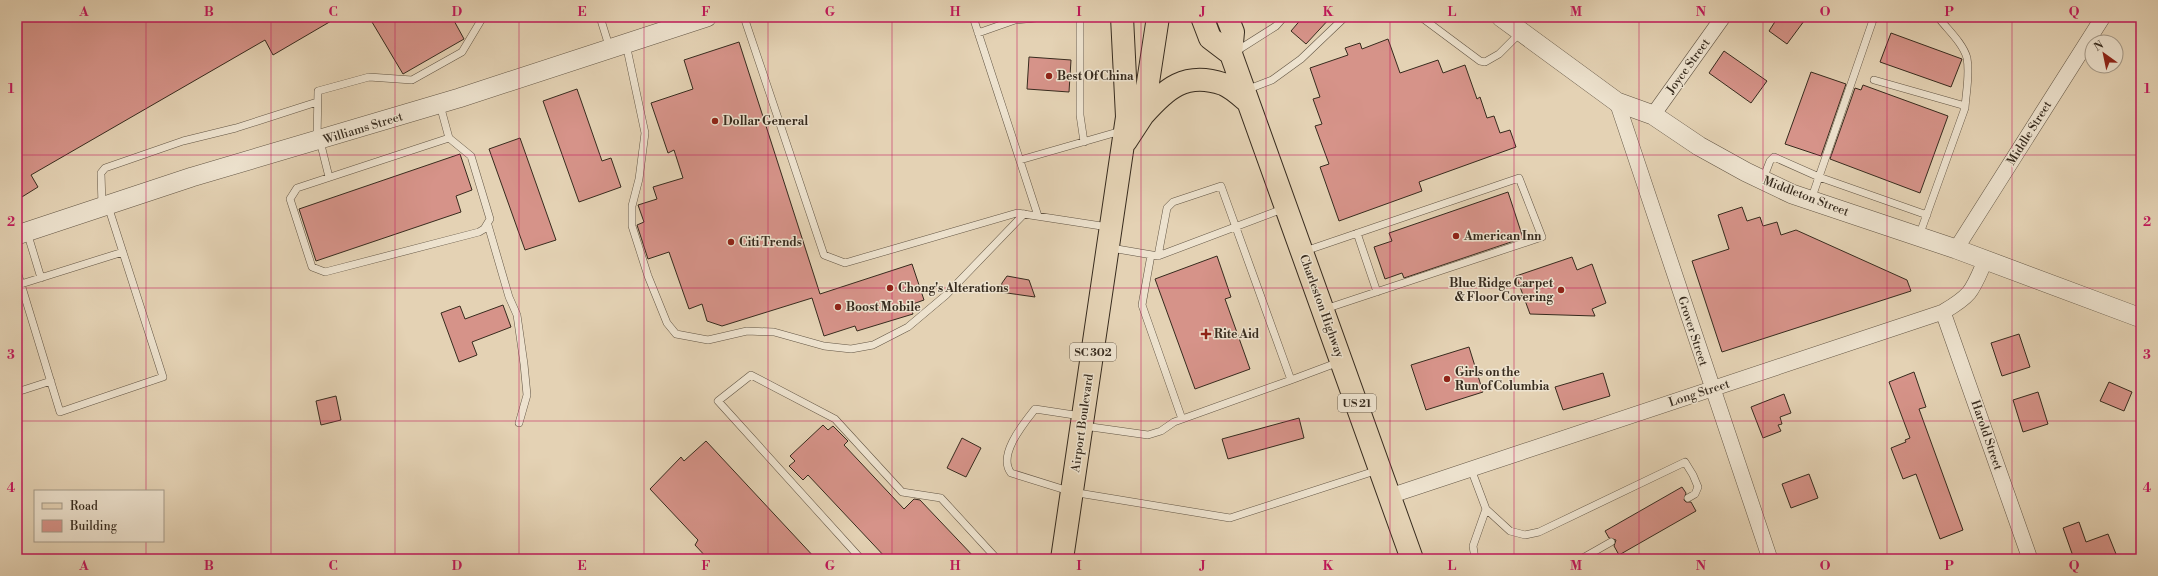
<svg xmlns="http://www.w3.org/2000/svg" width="2158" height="576" viewBox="0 0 2158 576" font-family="'Libre Bodoni',serif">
<rect width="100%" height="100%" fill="#e4d2b4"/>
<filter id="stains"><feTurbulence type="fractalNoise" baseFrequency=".005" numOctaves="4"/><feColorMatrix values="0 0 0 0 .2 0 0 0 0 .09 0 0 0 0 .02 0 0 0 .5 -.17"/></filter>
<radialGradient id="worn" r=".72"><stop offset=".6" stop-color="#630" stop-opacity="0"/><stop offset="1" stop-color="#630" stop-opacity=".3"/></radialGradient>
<path fill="#d69389" stroke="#372b1e" d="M17 17H338L273 55 265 40 31 175 38 187 17 200Z
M369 17H452L464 39 403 74Z
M1303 17H1331L1306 44 1291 31Z
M1778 17H1807L1787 44 1769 31Z
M1891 33 1962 59 1951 87 1880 62Z
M1388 39 1400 73 1438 60 1443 73 1465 65 1477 99 1480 97 1487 118 1494 116 1500 133 1510 130 1516 147 1419 182 1422 191 1339 221 1320 167 1329 164 1315 126 1322 124 1313 99 1320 97 1310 68 1348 55 1345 48 1360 43 1362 49Z
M739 42 820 294 912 264 924 300 910 305 913 314 857 331 855 326 824 336 812 298 722 326 707 321 702 304 689 309 669 252 648 259 637 225 644 222 638 205 657 199 653 187 683 178 674 150 668 153 651 103 693 89 684 60Z
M1724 51 1767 81 1751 103 1709 73Z
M1029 57 1071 60 1069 92 1027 89Z
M1811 72 1846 84 1821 156 1785 144Z
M1863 85 1948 116 1920 193 1830 159 1855 88 1861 90Z
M577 89 602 161 611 158 621 187 579 202 543 101Z
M520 138 556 240 525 250 489 149Z
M460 154 472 190 456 196 461 212 316 261 299 209Z
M1508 192 1523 238 1404 278 1402 273 1385 279 1374 247 1392 241 1389 233Z
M1742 207 1747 221 1760 217 1763 226 1777 222 1781 235 1796 230 1907 280 1911 291 1722 352 1692 261 1729 249 1718 215Z
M1217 256 1231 297 1225 299 1250 369 1195 389 1155 279Z
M1572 257 1577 270 1592 264 1606 303 1592 309 1595 316 1530 314 1516 276Z
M1007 276 1029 280 1035 297 1000 292 1002 283Z
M503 305 511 327 472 342 477 355 459 362 441 313 460 306 465 319Z
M2019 334 2030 367 2002 376 1991 343Z
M1469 347 1483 392 1426 410 1411 365Z
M1914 372 1926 407 1919 409 1963 530 1940 539 1916 474 1903 479 1891 448 1906 442 1905 440 1910 438 1889 382Z
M1603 373 1610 396 1563 410 1555 387Z
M2109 382 2132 392 2124 411 2100 401Z
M2038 392 2048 424 2023 432 2013 400Z
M1784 394 1791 413 1780 417 1782 424 1778 425 1781 431 1763 438 1751 407Z
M336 396 341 420 321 425 316 401Z
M1299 418 1304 438 1228 459 1222 439Z
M823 425 828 430 833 426 848 441 844 445 904 509 914 499 920 500 976 559H887L808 475 803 480 789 466 795 461 790 456Z
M962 438 981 448 966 477 947 468Z
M706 441 816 559H708L695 545 698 540 650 489 681 457 684 461Z
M1809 474 1818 498 1791 508 1782 484Z
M1682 487 1686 493 1684 500 1686 502H1691L1696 511 1619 555 1614 546 1616 540 1609 538 1605 531Z
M2079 522 2086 542 2108 534 2116 554 2101 559H2074L2063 528Z"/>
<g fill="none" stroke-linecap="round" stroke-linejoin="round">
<g stroke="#625544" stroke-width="8">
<path id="service" d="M600 17 610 49
M744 17 824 255 845 263 1017 213 1108 227
M973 17 1038 216
M1080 17V115L1084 142
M1421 17 1480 61 1485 62 1499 54 1521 32
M1938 17C1947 29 1963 43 1967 58 1970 75 1966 92 1965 108
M978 33 1015 20 1046 17
M626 44 645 133 639 179 632 206V226L648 276 667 323 676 334 708 340 747 331 774 332 824 346 851 349 873 345 908 327 946 295 1024 214
M1235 52 1276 26 1284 17
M1874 80 1962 105 1965 108 1919 236
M1246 90 1272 80 1301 59 1345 17
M440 105 449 138 471 156 490 219 484 229 479 232 325 272 312 267 290 199 297 188 449 138
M317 139 318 91 369 77 412 80 462 52 483 17
M320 141 329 177
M1020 160 1121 131
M1763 179 1770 161 1774 157 1819 177 1927 215
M1811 200 1873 20 1878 17
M102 205 101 173 105 168 183 141 236 128 317 102
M488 225 509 297 517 315 524 364 527 395 519 423
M27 232 41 278
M1357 233 1377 292
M1111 248 1158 256 1285 208
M1305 251 1519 178 1542 237 1325 309
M1151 255 1142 305 1182 419
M17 271 60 412 163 377 108 206
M21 284 123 252
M1291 380 1339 362
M17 392 51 381
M1081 416 1035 409C1024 423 997 455 1011 473L1072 492 1230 518 1378 470
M1084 426 1148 435 1161 431 1174 422 1291 380 1221 186 1173 202 1167 208 1158 256
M1471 469 1486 509 1510 531 1525 535 1539 532 1685 462 1693 475 1698 487 1695 494 1688 498
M861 559 718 401 751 375 835 419 902 492 941 498 997 559
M1475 559 1473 546 1486 509
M1581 559 1611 542"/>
</g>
<g stroke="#625544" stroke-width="16">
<path id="minor" d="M1617 102 1770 559
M1653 115 1723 17
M1956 249 2103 17
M1943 312 2030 559
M1390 496 1943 312C1972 295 1972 291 1985 261"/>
</g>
<g stroke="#625544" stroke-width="20">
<path id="tertiary" d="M1501 17 1617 102 1653 115 1699 146 1746 172 1792 194 1956 249 2141 318
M17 235 192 177 459 98 707 17"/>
</g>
<g stroke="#372b1e" stroke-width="24">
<path id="primary" d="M1202 17 1210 38 1231 54
M1227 17 1233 32 1231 54 1412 559
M1143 115C1166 89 1185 71 1223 84 1231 87 1241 96 1248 102
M1126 141 1143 115 1158 17
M1062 559 1127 117 1122 17"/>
</g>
<use href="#service" stroke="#ede2ce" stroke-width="7"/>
<use href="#minor" stroke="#ede2ce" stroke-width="15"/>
<use href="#tertiary" stroke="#ede2ce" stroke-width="19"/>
<use href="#primary" stroke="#e4d2b4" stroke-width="22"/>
</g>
<path fill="none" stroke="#c2185b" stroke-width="1" stroke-opacity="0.55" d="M146 17V491M271 17V559M395 17V559M519 17V559M644 17V559M768 17V559M892 17V559M1017 17V559M1141 17V559M1266 17V559M1390 17V559M1514 17V559M1639 17V559M1763 17V559M1887 17V559M2012 17V559M17 155H2141M17 288H2141M17 421H2141M146 541V559"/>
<g fill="#8f2418" stroke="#ede2ce" stroke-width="1.5">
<circle cx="1049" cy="76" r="4"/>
<circle cx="715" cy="121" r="4"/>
<circle cx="1456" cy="236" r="4"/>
<circle cx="731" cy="242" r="4"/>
<circle cx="890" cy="288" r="4"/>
<circle cx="1561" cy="290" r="4"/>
<circle cx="838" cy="307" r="4"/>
<path d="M1204 328h4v4h4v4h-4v4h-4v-4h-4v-4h4z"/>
<circle cx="1447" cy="379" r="4"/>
</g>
<g text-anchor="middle" stroke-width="3" stroke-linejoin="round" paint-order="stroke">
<g fill="#ede2ce" stroke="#6e6253" stroke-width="1">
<rect x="1070" y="343" width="46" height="18" rx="3"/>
<rect x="1338" y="394" width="38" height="18" rx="3"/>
</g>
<g font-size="11" font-weight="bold" fill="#372b1e">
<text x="1093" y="356">SC 302</text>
<text x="1357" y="407">US 21</text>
</g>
<g font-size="12" fill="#372b1e" stroke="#ede2ce">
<text transform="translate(1688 66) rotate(-54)" y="4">Joyce Street</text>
<text transform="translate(363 128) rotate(-17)" y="4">Williams Street</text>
<text transform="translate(2029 133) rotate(-58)" y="4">Middle Street</text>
<text transform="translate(1806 196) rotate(21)" y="4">Middleton Street</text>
<text transform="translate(1322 306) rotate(70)" y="4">Charleston Highway</text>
<text transform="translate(1693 331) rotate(72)" y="4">Grover Street</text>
<text transform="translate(1699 393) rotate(-18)" y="4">Long Street</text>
<text transform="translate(1082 423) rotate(-82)" y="4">Airport Boulevard</text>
<text transform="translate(1987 435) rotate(71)" y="4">Harold Street</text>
</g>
<g font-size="12" font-weight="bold" fill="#372b1e" stroke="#ede2ce" text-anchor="start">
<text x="1057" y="80">Best Of China</text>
<text x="723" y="125">Dollar General</text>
<text x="1464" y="240">American Inn</text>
<text x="739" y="246">Citi Trends</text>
<text x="1553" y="287" text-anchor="end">Blue Ridge Carpet<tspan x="1553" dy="14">&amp; Floor Covering</tspan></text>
<text x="898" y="292">Chong's Alterations</text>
<text x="846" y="311">Boost Mobile</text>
<text x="1214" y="338">Rite Aid</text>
<text x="1455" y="376">Girls on the<tspan x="1455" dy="14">Run of Columbia</tspan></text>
</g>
</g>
<rect width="2158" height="576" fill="none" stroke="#e4d2b4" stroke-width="44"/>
<rect x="34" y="490" width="130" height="52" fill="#ede2ce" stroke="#a49988"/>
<rect x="42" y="503" width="20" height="6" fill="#e4d2b4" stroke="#a49988"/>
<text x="70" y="510" font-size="12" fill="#372b1e">Road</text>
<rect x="42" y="520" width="20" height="12" fill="#d69389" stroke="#a49988"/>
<text x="70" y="530" font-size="12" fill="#372b1e">Building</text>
<g transform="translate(2104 54) rotate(327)"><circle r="19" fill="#ede2ce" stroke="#a49988"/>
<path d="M0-3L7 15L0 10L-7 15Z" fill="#8f2418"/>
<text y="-6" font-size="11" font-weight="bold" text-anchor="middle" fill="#372b1e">N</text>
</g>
<rect x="22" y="22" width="2114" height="532" fill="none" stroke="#c2185b" stroke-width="1.5"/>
<g font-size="13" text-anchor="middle" font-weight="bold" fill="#c2185b">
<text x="84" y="16">A</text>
<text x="209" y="16">B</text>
<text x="333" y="16">C</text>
<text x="457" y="16">D</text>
<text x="582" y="16">E</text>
<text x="706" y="16">F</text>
<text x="830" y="16">G</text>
<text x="955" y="16">H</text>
<text x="1079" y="16">I</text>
<text x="1203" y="16">J</text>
<text x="1328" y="16">K</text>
<text x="1452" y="16">L</text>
<text x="1576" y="16">M</text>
<text x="1701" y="16">N</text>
<text x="1825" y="16">O</text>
<text x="1949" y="16">P</text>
<text x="2074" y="16">Q</text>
<text x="11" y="93">1</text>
<text x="2147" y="93">1</text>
<text x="11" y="226">2</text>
<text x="2147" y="226">2</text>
<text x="11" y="359">3</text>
<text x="2147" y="359">3</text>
<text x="11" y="492">4</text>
<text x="2147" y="492">4</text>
<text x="84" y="570">A</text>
<text x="209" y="570">B</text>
<text x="333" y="570">C</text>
<text x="457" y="570">D</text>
<text x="582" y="570">E</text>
<text x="706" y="570">F</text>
<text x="830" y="570">G</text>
<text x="955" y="570">H</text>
<text x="1079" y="570">I</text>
<text x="1203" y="570">J</text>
<text x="1328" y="570">K</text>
<text x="1452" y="570">L</text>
<text x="1576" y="570">M</text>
<text x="1701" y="570">N</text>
<text x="1825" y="570">O</text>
<text x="1949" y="570">P</text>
<text x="2074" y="570">Q</text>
</g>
<rect width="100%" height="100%" filter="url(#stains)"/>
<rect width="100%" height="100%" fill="url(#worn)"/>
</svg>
